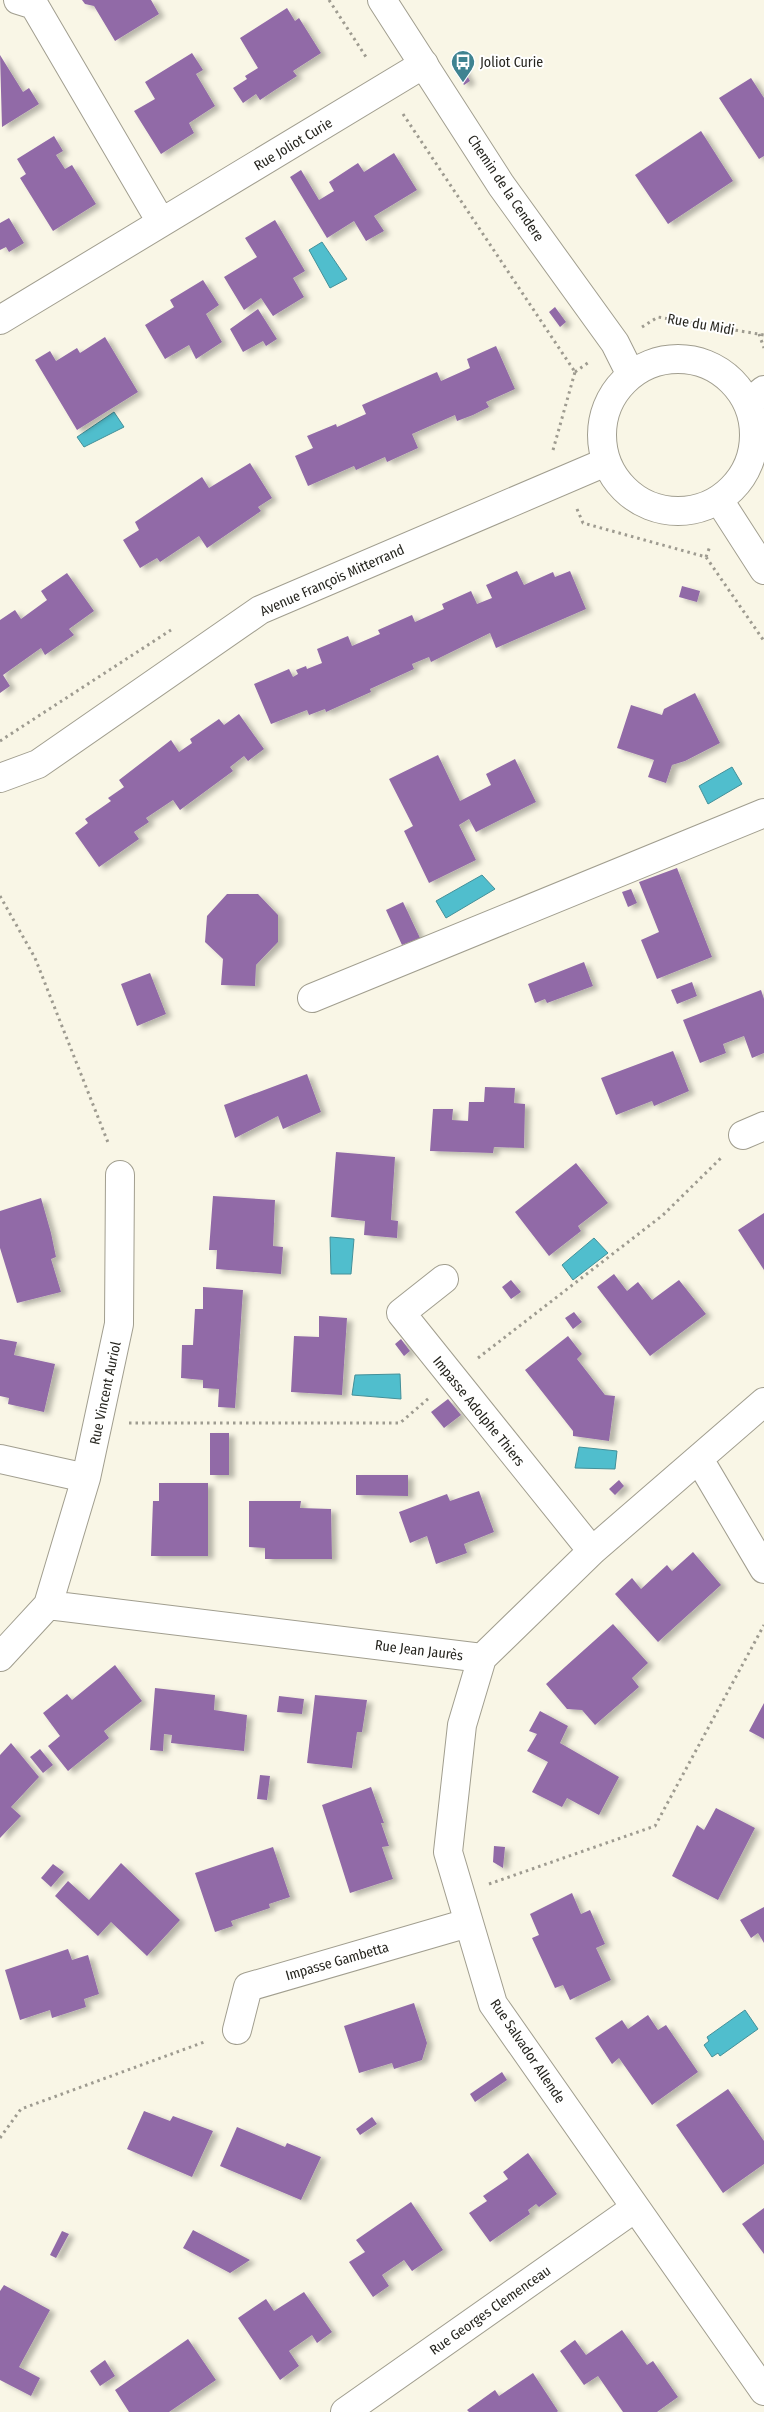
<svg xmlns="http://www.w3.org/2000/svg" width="764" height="2412" viewBox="0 0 764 2412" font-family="'Fira Sans Condensed',sans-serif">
<defs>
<filter id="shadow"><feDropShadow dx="5.5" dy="3" stdDeviation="2.5" flood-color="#0004"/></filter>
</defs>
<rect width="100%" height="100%" fill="#f9f6e6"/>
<path fill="#50becd" stroke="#449099" d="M322 242 347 279 330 288 309 250Z
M114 412 124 427 84 447 77 437Z
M732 767 742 784 708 804 699 786Z
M482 875 495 889 446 918 436 901Z
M330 1237 354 1239 351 1274H331Z
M594 1238 608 1253 573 1280 562 1265Z
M400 1374 401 1399 352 1395 355 1375Z
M579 1447 617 1451 615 1469 575 1468Z
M745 2010 758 2029 720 2056 718 2053 712 2057 704 2045 709 2041 707 2037Z"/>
<path fill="#916aa7" filter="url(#shadow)" d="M82 0H151L159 14 115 41 94 6 85 4Z
M287 8 295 21 299 18 321 53 293 71 297 76 275 90 260 100 256 94 243 103 233 88 247 79 245 76 258 68 240 38Z
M192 53 203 70 196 74 215 106 189 123 194 133 161 154 134 111 155 99 145 82Z
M0 55 23 92 29 88 39 104 2 127Z
M461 65 470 81 464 85 454 69Z
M751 78 764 98V156L759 159 719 98Z
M701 131 733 181 668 224 635 175Z
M54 136 63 151 56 155 65 169 72 165 96 204 53 231 20 178 26 174 17 159Z
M394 153 417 190 374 216 384 231 366 241 354 221 327 238 290 177 301 170 319 200 334 191 329 182 358 163 364 172Z
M9 218 24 243 9 252 6 247 0 250V223Z
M275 220 305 271 293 278 304 297 273 316 261 298 244 310 224 277 257 257 245 238Z
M203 280 219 305 206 314 222 342 196 359 189 345 165 359 145 325 174 307 170 300Z
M555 307 566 322 560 327 549 312Z
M258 309 277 339 266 346 263 341 243 352 230 329Z
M105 337 138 392 77 430 35 360 50 351 56 361 77 348 80 353Z
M496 346 515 389 486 402 489 407 473 415 457 421 455 415 412 434 418 448 387 462 385 457 356 470 354 466 308 486 295 456 313 448 307 436 336 424 337 427 366 414 362 405 437 372 441 381 470 368 467 359Z
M250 463 272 498 258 507 261 511 207 548 199 536 160 562 157 558 140 568 123 540 139 530 135 522 202 477 209 488Z
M517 571 524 585 553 572 555 577 570 571 586 609 496 648 490 633 431 662 429 657 412 664 414 669 370 689 371 692 326 712 325 709 309 715 307 710 271 724 254 684 289 669 293 677 298 674 296 670 306 666 307 669 322 663 317 649 348 636 352 646 380 634 378 630 412 615 415 622 444 609 442 604 471 591 477 604 492 598 486 585Z
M67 573 94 611 69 629 74 635 45 655 41 648 3 675 10 686 0 693V620L15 610 21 619 47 600 41 591Z
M682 586 700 591 697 602 679 597Z
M695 693 720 743 685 761 672 765 666 783 648 777 654 760 617 748 631 705 662 715 664 709Z
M239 714 264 749 248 761 244 756 230 767 233 771 180 810 173 800 146 818 149 822 134 832 139 839 99 867 75 833 88 823 85 819 111 801 108 798 124 787 119 780 171 740 179 752 192 743 190 739 219 719 224 725Z
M438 755 460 801 491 785 486 774 515 759 536 802 476 832 469 819 459 825 476 860 429 883 404 831 413 826 389 779Z
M677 868 712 957 657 979 641 940 659 932 639 882Z
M631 889 637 903 628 907 622 892Z
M227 894H258L278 915V942L256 965 255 986 221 985 223 959 205 942 207 916Z
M403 902 420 938 402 945 386 910Z
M584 962 593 986 547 1003 545 999 535 1003 528 984Z
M150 973 166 1014 137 1026 121 984Z
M692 982 697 996 677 1004 671 990Z
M761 990 764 999V1053L752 1058 744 1036 723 1044 726 1053 700 1063 683 1020Z
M673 1051 689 1091 654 1106 652 1101 616 1115 601 1078Z
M307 1074 321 1112 283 1129 278 1116 235 1138 224 1105Z
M485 1087 515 1088 514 1103 525 1104 524 1148 494 1147 493 1153 430 1151 433 1109H453L452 1120 468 1121 469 1102H484Z
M336 1152 395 1157 391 1220 398 1221 397 1238 364 1235 365 1221 331 1217Z
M576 1163 608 1203 578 1226 581 1231 549 1256 515 1212Z
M213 1196 275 1200 273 1246 283 1247 281 1274 216 1269 217 1250H209Z
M41 1198 51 1233 56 1257 51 1259 61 1292 17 1303 0 1248V1211Z
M764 1213V1270L738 1230Z
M614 1274 627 1291 638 1282 652 1300 679 1280 706 1314 650 1356 597 1287Z
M511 1280 521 1292 511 1299 502 1287Z
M203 1287 243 1290 235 1408 218 1407 219 1389 203 1388V1380L181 1378 182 1345H193L195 1309H203Z
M574 1312 582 1322 573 1329 565 1318Z
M319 1316 347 1318 342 1395 291 1392 294 1336 319 1337Z
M568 1336 582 1354 577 1359 605 1395 615 1396 609 1441 573 1436V1431L525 1370Z
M0 1339 17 1342 14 1355 55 1364 44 1412 8 1404 9 1398 0 1396Z
M401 1339 410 1351 404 1356 395 1344Z
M448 1399 461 1415 444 1428 431 1412Z
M210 1433H229V1475H210Z
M356 1475H408V1496L356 1495Z
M619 1480 624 1486 615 1495 609 1489Z
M159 1483H208V1556H151L153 1501H159Z
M479 1491 494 1532 464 1544 467 1553 436 1564 427 1536 410 1543 399 1512 447 1494 450 1501Z
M249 1501H301L300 1508 331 1509 332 1559H265V1548L249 1547Z
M693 1552 721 1585 658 1642 615 1594 632 1578 641 1589 667 1565 672 1571Z
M613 1624 648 1663 632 1678 639 1687 595 1725 582 1710 567 1709 546 1684Z
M115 1665 142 1701 104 1731 109 1738 68 1771 48 1746 60 1736 43 1713 67 1694 72 1700Z
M155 1688 215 1695 214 1710 247 1715 244 1751 171 1743 172 1735 164 1734 163 1751 150 1750Z
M315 1695 367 1700 362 1732H357L352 1768 307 1763Z
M279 1696 304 1699 302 1714 277 1712Z
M764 1703V1739L749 1731Z
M540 1711 568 1726 560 1743 619 1777 599 1815 567 1798 562 1807 532 1792 548 1762 527 1751 537 1734 529 1731Z
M11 1743 39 1777 11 1807 21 1816 0 1838V1755Z
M40 1749 53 1765 43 1773 30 1757Z
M260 1775 270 1776 267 1800 257 1799Z
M371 1787 384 1823H381L389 1846 382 1847 393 1879 350 1893 322 1805Z
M716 1808 755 1828 718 1900 672 1876 697 1825 704 1830Z
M494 1846 505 1847 503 1868 493 1862Z
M273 1847 290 1897 269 1904 270 1908 231 1921 233 1926 215 1932 195 1873Z
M121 1863 180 1920 147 1956 111 1922 98 1936 55 1896 68 1881 89 1900Z
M53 1864 64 1872 51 1887 41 1878Z
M572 1893 581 1914 590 1910 605 1944 596 1948 611 1980 570 2000 563 1985 555 1988 532 1938 539 1935 530 1914Z
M764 1907V1943L758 1933 751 1938 740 1920Z
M68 1949 72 1960 88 1955 99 1994 84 1999 86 2007 52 2018 50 2010 20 2020 5 1970Z
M414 2003 427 2043 422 2060 394 2069 392 2063 359 2073 344 2026Z
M648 2015 658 2030 666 2025 698 2072 652 2105 619 2058 612 2064 595 2038 622 2020 628 2029Z
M502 2072 507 2080 475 2102 470 2094Z
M728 2089 764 2141V2164L723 2193 676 2125Z
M144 2111 170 2121 173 2116 213 2131 192 2177 127 2149Z
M372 2117 377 2124 360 2135 356 2129Z
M237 2127 285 2147 287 2143 321 2157 301 2200 220 2166Z
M528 2153 557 2194 539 2207 536 2204 528 2210 530 2214 490 2242 469 2213 487 2201 483 2196 508 2179 503 2172Z
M411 2202 443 2250 412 2271 404 2260 382 2275 389 2286 373 2297 349 2262 365 2252 356 2240Z
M764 2208V2254L742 2224Z
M193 2230 250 2260 230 2273 183 2248Z
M62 2231 69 2234 56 2258 50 2255Z
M4 2285 50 2310 19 2367 40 2378 31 2396 0 2380V2291Z
M304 2292 332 2332 317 2343 312 2335 289 2351 299 2366 280 2380 238 2318 266 2299 274 2311Z
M622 2330 647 2365 653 2361 678 2397 657 2412H623L598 2376 584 2385 560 2351 575 2340 586 2355Z
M188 2339 216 2380 169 2412H129L115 2390Z
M105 2360 115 2376 100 2386 90 2371Z
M533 2373 558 2411 557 2412H469L467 2410 495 2390 499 2396Z"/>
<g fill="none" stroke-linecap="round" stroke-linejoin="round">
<g stroke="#a19e8f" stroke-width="30">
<path id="minor" d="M18 0 34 5 161 222
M0 320 424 64
M748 403 764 390
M0 778 38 764 260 610 606 462
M312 998 764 813
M743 1135 764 1126
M444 1279 401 1313 592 1551
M0 1459 86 1478
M699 1459 764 1569
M48 1605 86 1478 119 1324 120 1175
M0 1657 48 1605 482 1658 592 1551 764 1402
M482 1658 462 1725 448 1852 493 2004 764 2391
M237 2030 248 1987 468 1923
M345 2412 635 2208"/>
</g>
<g stroke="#a19e8f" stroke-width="30">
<path id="tertiary" d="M382 0 501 185 615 343 631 375
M602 435a76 76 0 1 1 152 0a76 76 0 1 1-152 0Z
M719 500 764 570"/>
</g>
<path stroke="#9e9b90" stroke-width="3" stroke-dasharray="2.5 4" stroke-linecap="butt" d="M329 0 368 60
M403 114 575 372
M642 327 658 317 764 335
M759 334 764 348
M575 372 589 362
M553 450 575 372
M577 509 583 523 706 557 764 641
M706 557 710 546
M0 741 171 630
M0 896 35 958 109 1145
M478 1358 663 1215 722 1157
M129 1423H400L429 1398
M489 1884 655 1826 764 1625
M0 2138 21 2109 207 2041"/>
<use href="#minor" stroke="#fff" stroke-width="28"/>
<use href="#tertiary" stroke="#fff" stroke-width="28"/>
</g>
<defs>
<g id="bus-pin" transform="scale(1.25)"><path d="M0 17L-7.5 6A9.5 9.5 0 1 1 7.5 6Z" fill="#3f8391" stroke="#fff"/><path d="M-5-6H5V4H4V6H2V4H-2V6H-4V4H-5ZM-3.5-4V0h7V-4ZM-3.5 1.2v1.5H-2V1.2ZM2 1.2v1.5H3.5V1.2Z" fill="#fff"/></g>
</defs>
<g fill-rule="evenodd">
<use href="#bus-pin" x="463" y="62"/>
</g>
<g text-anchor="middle" stroke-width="4" stroke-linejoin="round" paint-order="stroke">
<g font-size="14" fill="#272620" stroke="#fff" text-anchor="start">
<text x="480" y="67">Joliot Curie</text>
</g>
<g font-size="14" fill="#272620" stroke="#fff">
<text transform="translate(293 144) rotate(-31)" y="5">Rue Joliot Curie</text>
<text transform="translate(506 188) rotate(56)" y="5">Chemin de la Cendere</text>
<text transform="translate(701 324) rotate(10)" y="5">Rue du Midi</text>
<text transform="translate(332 580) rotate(-24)" y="5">Avenue François Mitterrand</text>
<text transform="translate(105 1393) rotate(-78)" y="5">Rue Vincent Auriol</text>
<text transform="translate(479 1411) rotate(51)" y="5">Impasse Adolphe Thiers</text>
<text transform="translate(419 1650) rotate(7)" y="5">Rue Jean Jaurès</text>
<text transform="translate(337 1961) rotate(-16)" y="5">Impasse Gambetta</text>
<text transform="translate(528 2051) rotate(56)" y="5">Rue Salvador Allende</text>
<text transform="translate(490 2310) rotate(-35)" y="5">Rue Georges Clemenceau</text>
</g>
</g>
</svg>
